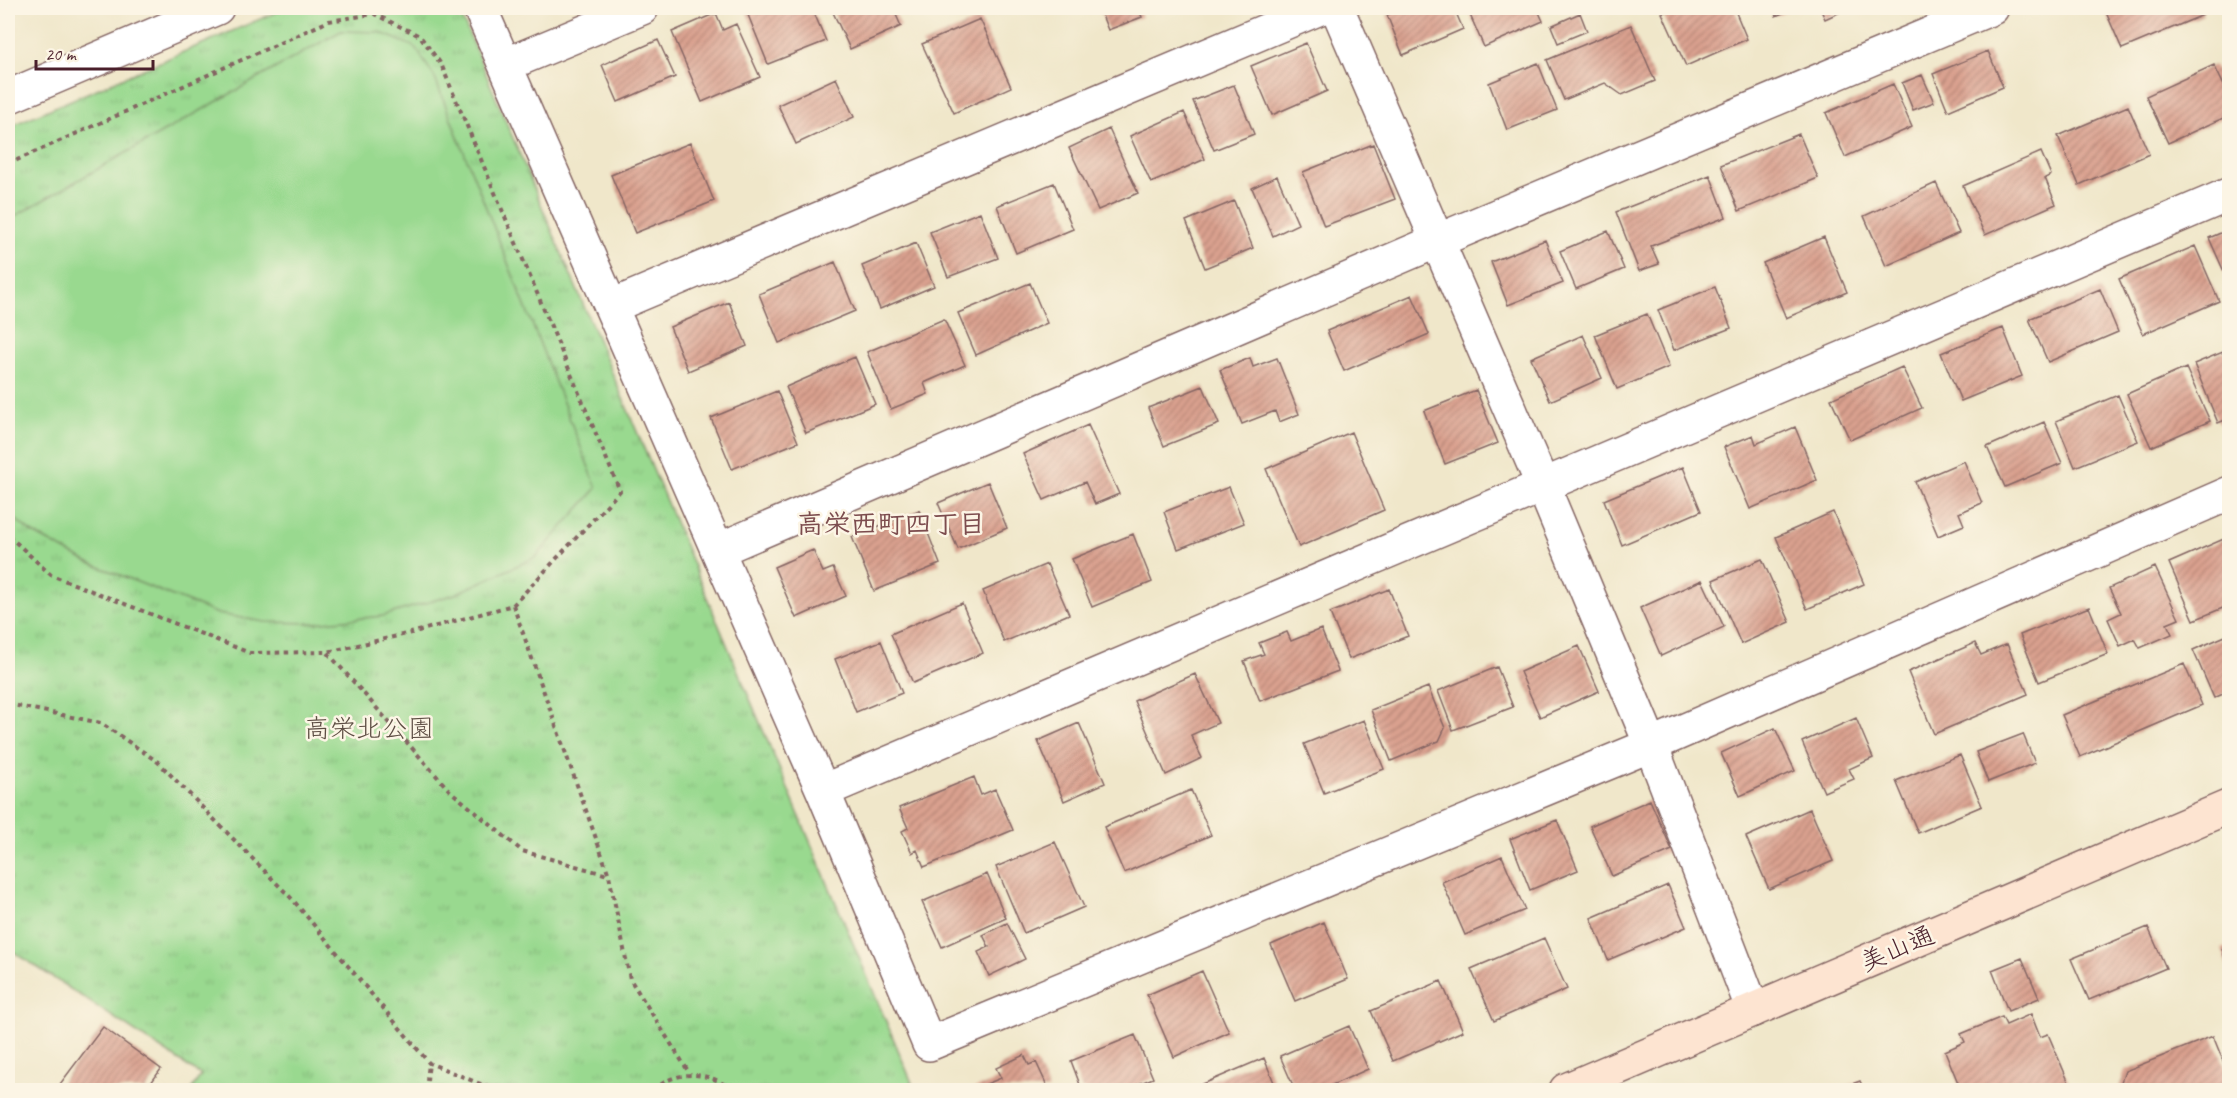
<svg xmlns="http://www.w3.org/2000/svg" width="2237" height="1098" viewBox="0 0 2237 1098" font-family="Caveat,'Klee One',sans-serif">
<defs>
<pattern id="grass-tufts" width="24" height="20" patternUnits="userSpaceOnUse" patternTransform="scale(1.5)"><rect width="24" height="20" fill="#99d98f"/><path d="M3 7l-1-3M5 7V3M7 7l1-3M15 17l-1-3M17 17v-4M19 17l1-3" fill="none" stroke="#85ba7c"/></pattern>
<pattern id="building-hatch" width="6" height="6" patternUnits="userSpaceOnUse" patternTransform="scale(1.5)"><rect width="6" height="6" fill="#daa18f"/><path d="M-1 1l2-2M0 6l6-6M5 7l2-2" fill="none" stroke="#b38375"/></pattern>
</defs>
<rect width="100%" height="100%" fill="#fcf5e5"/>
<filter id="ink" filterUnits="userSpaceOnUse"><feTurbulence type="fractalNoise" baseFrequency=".0167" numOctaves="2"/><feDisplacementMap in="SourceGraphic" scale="12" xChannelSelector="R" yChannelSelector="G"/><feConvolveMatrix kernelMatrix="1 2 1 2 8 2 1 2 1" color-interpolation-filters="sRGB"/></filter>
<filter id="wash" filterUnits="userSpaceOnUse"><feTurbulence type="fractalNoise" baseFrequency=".008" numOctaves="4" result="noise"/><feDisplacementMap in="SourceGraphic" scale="24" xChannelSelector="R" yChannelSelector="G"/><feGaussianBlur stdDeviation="1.35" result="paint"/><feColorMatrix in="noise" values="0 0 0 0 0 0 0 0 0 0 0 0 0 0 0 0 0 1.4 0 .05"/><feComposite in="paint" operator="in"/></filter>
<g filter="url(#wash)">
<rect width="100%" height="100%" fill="#f0e7ca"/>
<path fill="url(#grass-tufts)" stroke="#727c5d" stroke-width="1.5" d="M286 8H458L915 1090H191L201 1075 8 948V127Z"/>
<path fill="#99d98f" stroke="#727c5d" stroke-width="1.5" d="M341 31 379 32 415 47 434 76 597 488 536 557 455 594 383 616 314 623 265 622 218 614 87 562 31 532 8 513V220Z"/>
<g id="blocks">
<path fill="url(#building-hatch)" d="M753 8H812L826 41 768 64 746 10Z
M831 8H893L901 26 850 49Z
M1099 8H1138L1142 17 1108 30Z
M1405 8H1454L1463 29 1403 55 1387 15Z
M1467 8H1537L1543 21 1484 47Z
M1674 8H1734L1747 39 1686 66 1662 13Z
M1772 8H1794L1776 16Z
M1820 8H1849L1825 19Z
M2112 8H2200L2203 15 2122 49 2105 10Z
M716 13 723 30 736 24 760 77 702 102 672 32Z
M1580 13 1587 31 1558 43 1551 26Z
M980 19 1011 87 954 113 922 44Z
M1631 25 1655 81 1622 95 1605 83 1564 100 1547 60Z
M658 40 675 77 618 102 602 65Z
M1306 43 1327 91 1272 115 1251 66Z
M1988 51 2003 87 1948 111 1933 74Z
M1538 63 1557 110 1507 130 1489 83Z
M2214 65 2230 98V115L2168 143 2146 96Z
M1922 75 1934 102 1913 110 1902 83Z
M836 78 854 117 796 144 778 105Z
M1893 84 1912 127 1845 157 1826 113Z
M1234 85 1254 134 1214 150 1193 101Z
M2128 106 2149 154 2079 185 2058 136Z
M1184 112 1205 159 1151 183 1130 136Z
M1109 129 1138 193 1098 210 1069 148Z
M1799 134 1818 178 1739 211 1721 165Z
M690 143 714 201 635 233 611 175Z
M1373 144 1395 199 1324 226 1303 172Z
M2041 152 2051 175 2045 178 2056 204 1985 235 1963 186Z
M1710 175 1726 217 1651 246 1659 264 1639 271 1616 212Z
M1277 176 1298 224 1273 236 1252 188Z
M1054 183 1073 229 1016 253 997 206Z
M1936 183 1959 233 1886 266 1864 216Z
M1234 201 1253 248 1205 268 1186 221Z
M980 212 998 258 948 277 930 232Z
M2230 229V285L2209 238Z
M1608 231 1624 269 1576 289 1560 251Z
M1824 237 1847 292 1786 318 1763 263Z
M1545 240 1563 283 1508 305 1491 262Z
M916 243 934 286 880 309 862 266Z
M2195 246 2219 301 2143 334 2119 279Z
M835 262 855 311 779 343 759 294Z
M1030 283 1047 323 976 355 958 313Z
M1715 287 1731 328 1674 350 1658 310Z
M2100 289 2118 332 2048 362 2029 319Z
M1412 295 1429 334 1344 371 1327 331Z
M729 302 747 346 688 371 670 327Z
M1647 314 1669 367 1617 389 1595 335Z
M944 319 965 365 924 383 928 394 891 409 867 352Z
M2003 328 2022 376 1961 401 1941 353Z
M1583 335 1602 378 1550 401 1531 358Z
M2230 349V418L2218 423 2194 364Z
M855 357 875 404 806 433 786 387Z
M1250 358 1253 367 1277 358 1299 414 1279 422 1275 411 1242 424 1220 370Z
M1902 367 1922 408 1850 440 1831 399Z
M2186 368 2210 421 2151 447 2127 394Z
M1203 386 1219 424 1164 446 1148 408Z
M1476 390 1498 443 1445 464 1424 411Z
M777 391 798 442 732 469 711 418Z
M2118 395 2138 441 2075 467 2056 421Z
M2044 422 2062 463 2005 487 1987 447Z
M1088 425 1119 494 1095 504 1085 482 1044 500 1023 454Z
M1795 427 1817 480 1750 509 1724 447 1753 435 1756 444Z
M1351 432 1384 510 1299 547 1266 469Z
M1964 461 1982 503 1959 513 1964 525 1938 536 1915 482Z
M1683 467 1701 511 1622 545 1604 500Z
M988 482 1007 528 958 549 938 503Z
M1229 487 1244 523 1178 549 1164 512Z
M919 510 940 564 874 591 852 537Z
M1833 512 1864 584 1807 609 1776 537Z
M1133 534 1152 582 1092 607 1072 559Z
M2226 538 2230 546V605L2194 620 2169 563Z
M813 550 823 572 833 568 846 596 796 618 774 567Z
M1762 559 1790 622 1741 644 1713 580Z
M1047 564 1069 614 1004 642 983 591Z
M2155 567 2179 619 2167 624 2172 634 2140 648 2135 639 2120 646 2108 619 2121 613 2109 588Z
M1702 580 1724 627 1661 656 1640 608Z
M1389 589 1408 636 1349 659 1330 613Z
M962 603 983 653 913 683 891 634Z
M2089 607 2108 654 2039 682 2020 635Z
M1321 629 1338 671 1260 701 1244 661 1264 654 1259 643 1287 632 1291 641Z
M2230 634V691L2214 698 2193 650Z
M881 641 902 693 856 712 835 659Z
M1975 643 1981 655 2007 644 2028 694 1934 734 1908 672Z
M1579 646 1599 691 1540 717 1520 672Z
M2184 664 2202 705 2080 757 2062 715Z
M1497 667 1513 707 1453 730 1438 691Z
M1195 674 1218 723 1191 735 1202 758 1166 775 1134 701Z
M1428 687 1445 728 1439 741 1391 761 1371 710Z
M1856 718 1873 758 1849 769 1854 779 1824 792 1802 742Z
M1364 720 1384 769 1324 793 1304 744Z
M1079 723 1105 783 1064 801 1038 741Z
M1775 728 1795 771 1740 796 1721 753Z
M2023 734 2035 763 1988 782 1976 752Z
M1960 755 1982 806 1918 833 1896 781Z
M974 777 981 795 995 789 1013 830 924 867 917 850 912 853 902 831 908 828 899 808Z
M1191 790 1211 835 1124 873 1104 827Z
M1650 800 1672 850 1612 876 1590 826Z
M1810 809 1833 861 1769 889 1746 837Z
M1557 820 1578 870 1530 890 1510 839Z
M1055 842 1084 907 1024 933 996 867Z
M1502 856 1525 910 1465 935 1442 882Z
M987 874 1006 918 942 947 922 902Z
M1668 885 1686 927 1608 960 1591 918Z
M1324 922 1348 979 1295 1001 1271 945Z
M1007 923 1025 959 989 976 978 952 989 947 983 935Z
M2148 927 2166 968 2089 1000 2071 959Z
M1544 938 1567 989 1494 1021 1471 969Z
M2230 946V968L2229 969 2222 949Z
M2022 958 2039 998 2008 1011 1992 970Z
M1202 971 1229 1032 1174 1057 1147 995Z
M1441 981 1463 1031 1393 1061 1371 1011Z
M2031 1014 2040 1037 2048 1034 2072 1090H1961L1945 1051 1965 1042 1961 1034 2002 1017 2006 1025Z
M1349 1026 1368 1069 1321 1090H1295L1280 1056Z
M103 1027 161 1069 146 1090H60L57 1088Z
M1135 1035 1153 1078 1124 1090H1082L1071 1061Z
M2213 1036 2230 1078V1084L2214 1090H2118L2125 1071Z
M1024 1055 1029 1065 1036 1062 1049 1090H972L1001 1078 996 1068Z
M1264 1058 1277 1090H1206L1203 1084Z
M1860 1081 1864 1090H1836Z"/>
</g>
</g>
<g filter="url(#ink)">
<use href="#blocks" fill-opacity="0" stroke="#846563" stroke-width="1.5"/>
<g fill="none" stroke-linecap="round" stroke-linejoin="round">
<g stroke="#846563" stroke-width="36">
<path id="street" d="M480 8 823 791 929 1044 1651 745 2230 493
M1337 8 1543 486 1651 745 1753 1010
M505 65 642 8
M8 97 217 8
M612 306 1320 8
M718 550 1437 241 1992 8
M823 791 2230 194"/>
</g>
<g stroke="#846563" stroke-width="36">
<path id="secondary" d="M1566 1090 2230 806"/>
</g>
<path stroke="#846563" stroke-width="4" stroke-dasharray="4.5 4.5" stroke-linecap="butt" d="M8 164 329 21 374 14 420 36 441 64 620 491 513 605 411 633 327 652 250 653 51 575 8 535
M513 605 609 875 630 979 690 1074
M328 653 449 790 522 851 608 875
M8 704 101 723 158 762 293 900 429 1063 483 1085 513 1090
M426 1090 429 1063
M654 1090C676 1069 710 1071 732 1090"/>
<use href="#street" stroke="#fff" stroke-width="33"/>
<use href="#secondary" stroke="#fde4d1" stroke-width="33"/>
</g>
</g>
<g text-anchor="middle" stroke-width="5" stroke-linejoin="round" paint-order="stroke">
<g font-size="26" fill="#5e4e44" stroke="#fcf5e5">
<text x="369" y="737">高栄北公園</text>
</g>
<g font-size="26" fill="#4a1f2b" stroke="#fcf5e5">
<text transform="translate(1897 948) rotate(-23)" y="9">美山通</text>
</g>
<g font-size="27" font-weight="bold" fill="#7c4c4e" stroke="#fcf5e5">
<text x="891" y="533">高栄西町四丁目</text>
</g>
</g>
<rect width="2237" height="1098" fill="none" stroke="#fcf5e5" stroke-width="30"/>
<path d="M36 60v9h117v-9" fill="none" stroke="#4a1f2b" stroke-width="3"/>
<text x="45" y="60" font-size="18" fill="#4a1f2b" stroke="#fcf5e5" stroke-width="4.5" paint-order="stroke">20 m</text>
</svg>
